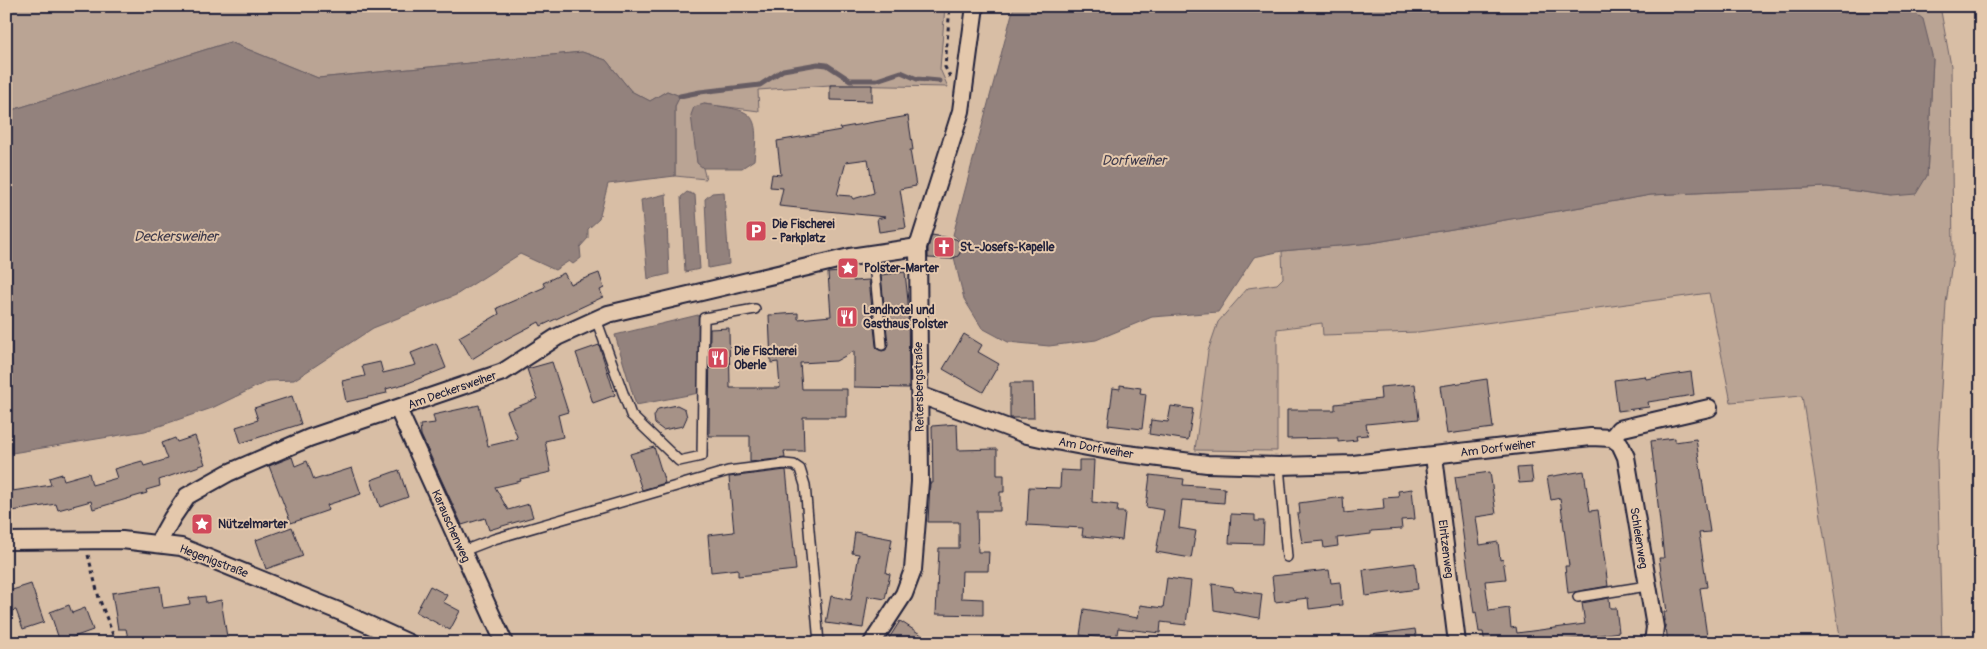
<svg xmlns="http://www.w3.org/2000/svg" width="1987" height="649" viewBox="0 0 1987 649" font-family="Pangolin,sans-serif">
<rect width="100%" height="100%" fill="#d8bea5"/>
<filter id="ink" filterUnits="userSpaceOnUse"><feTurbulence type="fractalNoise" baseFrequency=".02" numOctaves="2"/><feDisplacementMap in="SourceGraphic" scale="10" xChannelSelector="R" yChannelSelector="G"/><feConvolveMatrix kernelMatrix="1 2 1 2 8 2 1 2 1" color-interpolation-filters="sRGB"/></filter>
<g filter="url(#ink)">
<path fill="#baa494" stroke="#6e6368" d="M6 6H945L940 69 948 87 830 85 758 90 759 111 704 104 697 162 703 168 706 179 675 176V106L680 96 667 91 650 101 631 91 606 60 582 52 318 78 230 42 12 110 6 107Z
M1720 6H1940L1951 66 1953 256 1946 303 1937 458 1942 643H1841L1802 396 1731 402 1709 293 1418 332 1323 335 1322 323 1277 329V451L1195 450 1208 351 1218 322 1248 288 1277 284 1283 278 1282 251 1371 243 1651 195 1827 187 1892 196 1927 176 1933 59 1913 12 1845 11Z"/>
<path fill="#93827d" stroke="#665c63" d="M1014 6H1720L1845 11 1914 12 1923 19 1933 59 1927 176 1916 194 1892 196 1827 187 1651 195 1371 243 1282 251 1254 257 1218 312 1152 317 1096 340 1049 346 1008 342 982 328 964 299 954 257 960 254C962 245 962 240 953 235Z
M230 42 318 78 582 52 606 60 631 91 650 101 667 91 680 96 675 106V176L608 184 599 219 588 229V238L580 247 581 258 573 264 569 261 555 270 520 254 456 295 373 328 294 380 268 381 212 408 145 431 6 454V107L12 110Z
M704 104C751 111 760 108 754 160L742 168H703L697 163 691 115 694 107Z
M687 192 695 195 700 269 685 272 681 197Z
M724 192 729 264 708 268 705 199 712 193Z
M666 194 669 274 648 279 641 200Z
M698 315 699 393 636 405 615 335Z"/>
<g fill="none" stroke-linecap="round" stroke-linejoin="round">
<path stroke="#665c63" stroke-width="5" d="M1845 11 1847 6
M680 96 700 92 760 85 783 70 818 64 827 65 850 80H877L901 72 917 79 939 81"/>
</g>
<path fill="#a69287" stroke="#22223b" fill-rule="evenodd" d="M830 85H872V101L830 100Z
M908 116 913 150H910L916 186 900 189 906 228 879 232 877 219 885 217 779 206 783 188 770 187 772 174 781 175 777 141 841 130 840 128ZM868 159 874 193 853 199 851 196 837 195 846 162Z
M932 235 956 239 961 243V251L958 256 951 259 928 258V248Z
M852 271 853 281 869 280 876 346 877 349 882 351 886 350 888 344 881 275 905 272 908 301 909 388 854 387V351L836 361 800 363 802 389H847V417H803L804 451H784L785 458 750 462V436H709L710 329 729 328 730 388H780L778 362 771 363 769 315 798 313V319L831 316 828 273Z
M564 273 570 284 599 273 604 288 600 290 603 297 541 326 539 322 493 346 472 359 459 337 499 314 497 308 545 287 543 283Z
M964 334 982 345 978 352 999 364 983 392 943 369Z
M436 343 446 368 408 383 386 389 387 393 346 402 342 381 365 376 362 366 380 362 383 373 416 365 411 353Z
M599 345 615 395 593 403 576 353Z
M552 362 568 412 558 415 563 437 545 441 551 472 520 479 521 481 495 487 508 510 529 504 533 517 489 530 485 518 462 525 421 435 420 425 435 423 433 415 479 405 488 446 518 439 507 411 537 399 527 369Z
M1691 372 1694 395 1648 402 1649 407 1618 411 1614 380 1645 376 1646 379Z
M1487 379 1493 428 1447 434 1440 386Z
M1010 383H1033L1034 418H1010Z
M1415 384 1419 419 1366 424 1368 435 1356 436 1357 440 1338 442V438L1287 439V410H1335V404L1381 399 1380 387Z
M1120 385 1141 388 1140 393 1146 394 1142 429 1108 425 1113 388 1120 389Z
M292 396 301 424 241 443 236 427 258 420 254 408Z
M677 405 685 409 687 417 683 426 663 430 655 424 654 416 658 409Z
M1171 406 1193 409 1188 440 1149 434 1151 420 1168 422Z
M957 424 958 450 997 449V475H1004V492H1000V511H977L978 552H989L988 571H962L961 598 983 599V615L936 614 939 548H959V522H928L930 483H933L932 426Z
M195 436 205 464 159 480 160 486 146 490 147 493 93 509 91 501 58 510 56 504 6 512V492L51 485 49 478 62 474 64 480 89 473 92 485 117 478 114 469 142 461 144 466 168 459 162 443 175 438 177 442Z
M1675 438V442L1696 439 1710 532 1699 533 1707 587 1700 588 1708 643H1668L1664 612H1667L1659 558H1664L1651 441Z
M654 447 665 483 642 490 630 454Z
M292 457 295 466 307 461 314 480 352 468 361 494 327 505 329 510 291 523 269 466Z
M1079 460H1094L1092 502 1118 505 1117 512H1125L1122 540 1082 536 1083 528 1027 525 1029 487 1060 488 1061 470 1079 471Z
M1531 467 1533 482 1519 483 1517 468Z
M399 470 408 497 380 507 371 480Z
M786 470 796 570 738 576V569L711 572 708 535 734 532 729 477Z
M1584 471 1590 511 1598 510 1608 586 1568 593 1565 566H1569L1560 498 1551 500 1547 477Z
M1490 472 1496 514 1476 517 1480 545 1498 542 1500 560 1503 559 1506 579 1485 581 1489 611 1509 608 1511 628 1516 627 1517 633 1585 624 1582 603 1609 598 1610 608H1616L1619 632 1548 643H1485L1483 632H1479L1476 612 1474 613 1455 477Z
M1150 475 1184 479 1183 485 1225 488 1224 503 1182 500 1179 528 1196 531 1191 558 1156 552 1164 510 1146 507Z
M1412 489 1415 519 1401 520 1402 529 1371 531V534L1337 538 1338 546 1324 548 1323 541 1302 543 1297 514H1300L1299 503 1343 497 1344 513 1384 509 1383 498 1399 497 1398 491Z
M1231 514 1255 515V521H1264L1263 544 1229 543Z
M292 527 303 556 266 569 256 540Z
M855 532 892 539 886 573 890 574 885 599 868 596 863 628 826 623 831 596 851 600 859 554 852 553Z
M1415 563 1418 589 1366 596 1363 570Z
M1329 570 1331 583 1340 582 1342 605 1309 609 1308 598 1275 602 1272 576Z
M1167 578 1191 581 1186 625 1161 622 1160 633 1118 628 1116 640 1080 635 1084 609 1138 618 1140 605 1163 608Z
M31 584 44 622 23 629 16 610 11 611 6 592Z
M1212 584 1233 587 1234 590 1262 594 1259 618 1214 610Z
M160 586 163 608 190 604 189 598 205 596 206 603 221 600 228 643H129L126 629H118L112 593Z
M430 586 447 595 443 602 460 611 450 630 416 612Z
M69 605 72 613 85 608 93 630 60 642 50 612Z
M900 621 934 643H886Z
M1415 629 1417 643H1372L1371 635Z"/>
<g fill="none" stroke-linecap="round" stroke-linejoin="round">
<g stroke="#22223b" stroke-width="12">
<path id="service" d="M873 254 882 345
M596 319 631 415 679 461 702 456 704 318 755 309
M1279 466 1287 557
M463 551 494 539 728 471 784 464 794 465 800 469 805 485 819 643
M1578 597 1647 586"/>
</g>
<g stroke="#22223b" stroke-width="20">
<path id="minor" d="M920 395 1027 435 1050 440 1119 453 1207 464 1279 466 1353 464 1591 437 1612 438 1619 429 1709 408
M398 409 503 640 502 643
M1612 438 1620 444 1626 457 1655 627 1653 643
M1434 456 1457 643
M6 541 122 540 181 547 341 612 409 643
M158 543 172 518 187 496 228 473 309 438 503 372 557 337 608 314 850 257 918 247
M872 643 904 594 913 570 920 482 918 247 961 111 975 6"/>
</g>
<path stroke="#22223b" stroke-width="3" stroke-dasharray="4 4" stroke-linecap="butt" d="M950 77 945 67 950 6
M88 555 99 598 116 643"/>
<use href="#service" stroke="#e4c8ac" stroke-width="9"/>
<use href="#minor" stroke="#e4c8ac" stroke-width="16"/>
</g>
</g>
<defs>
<g id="parking-square" transform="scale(1.125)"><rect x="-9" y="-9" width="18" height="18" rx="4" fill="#d1495b" stroke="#e4c8ac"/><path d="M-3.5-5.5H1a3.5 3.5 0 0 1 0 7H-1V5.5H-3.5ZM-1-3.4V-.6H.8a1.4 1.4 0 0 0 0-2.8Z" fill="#fff"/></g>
<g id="church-square" transform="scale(1.125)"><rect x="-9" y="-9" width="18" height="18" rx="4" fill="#d1495b" stroke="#e4c8ac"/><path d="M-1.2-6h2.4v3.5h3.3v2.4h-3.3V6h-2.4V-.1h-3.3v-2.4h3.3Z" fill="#fff"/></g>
<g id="sight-square" transform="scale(1.125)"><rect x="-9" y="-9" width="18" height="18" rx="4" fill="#d1495b" stroke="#e4c8ac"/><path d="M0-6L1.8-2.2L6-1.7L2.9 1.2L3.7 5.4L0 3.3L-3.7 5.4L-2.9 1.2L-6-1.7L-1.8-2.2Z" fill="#fff"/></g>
<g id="restaurant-square" transform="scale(1.125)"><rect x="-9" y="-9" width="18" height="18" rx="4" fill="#d1495b" stroke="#e4c8ac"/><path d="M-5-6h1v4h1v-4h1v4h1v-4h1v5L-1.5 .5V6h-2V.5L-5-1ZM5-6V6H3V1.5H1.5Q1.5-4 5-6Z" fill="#fff"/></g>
</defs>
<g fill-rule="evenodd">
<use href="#parking-square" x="756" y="231"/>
<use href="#church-square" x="944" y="247"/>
<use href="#sight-square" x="848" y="268"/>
<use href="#restaurant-square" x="847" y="317"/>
<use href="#restaurant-square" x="718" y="358"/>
<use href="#sight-square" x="202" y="524"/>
</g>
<g text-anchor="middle" stroke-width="4" stroke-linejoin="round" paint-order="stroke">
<g font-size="12" font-weight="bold" fill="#22223b" stroke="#e4c8ac" text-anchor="start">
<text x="772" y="228">Die Fischerei<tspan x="772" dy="14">- Parkplatz</tspan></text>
<text x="960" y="251">St.-Josefs-Kapelle</text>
<text x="864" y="272">Polster-Marter</text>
<text x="863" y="314">Landhotel und<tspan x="863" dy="14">Gasthaus Polster</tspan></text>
<text x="734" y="355">Die Fischerei<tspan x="734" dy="14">Oberle</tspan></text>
<text x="218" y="528">Nützelmarter</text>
</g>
<g font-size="12" fill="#22223b" stroke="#e4c8ac">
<text transform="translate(919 387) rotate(-91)" y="4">Reitersbergstraße</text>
<text transform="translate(452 390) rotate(-19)" y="4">Am Deckersweiher</text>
<text transform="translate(1096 448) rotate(10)" y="4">Am Dorfweiher</text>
<text transform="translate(1498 448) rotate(-7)" y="4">Am Dorfweiher</text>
<text transform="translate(451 526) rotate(66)" y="4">Karauschenweg</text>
<text transform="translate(1639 538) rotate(81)" y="4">Schleienweg</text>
<text transform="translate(1446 549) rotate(83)" y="4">Elritzenweg</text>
<text transform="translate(214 561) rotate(21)" y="4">Hegenigstraße</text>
</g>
<g font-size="14" font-style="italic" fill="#3e3a4c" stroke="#e4c8ac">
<text x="1134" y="165">Dorfweiher</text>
<text x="176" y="241">Deckersweiher</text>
</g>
</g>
<rect width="1987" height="649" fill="none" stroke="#e4c8ac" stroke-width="25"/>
<rect x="12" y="12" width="1962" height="624" fill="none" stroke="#22223b" stroke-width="2" filter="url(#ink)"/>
</svg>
